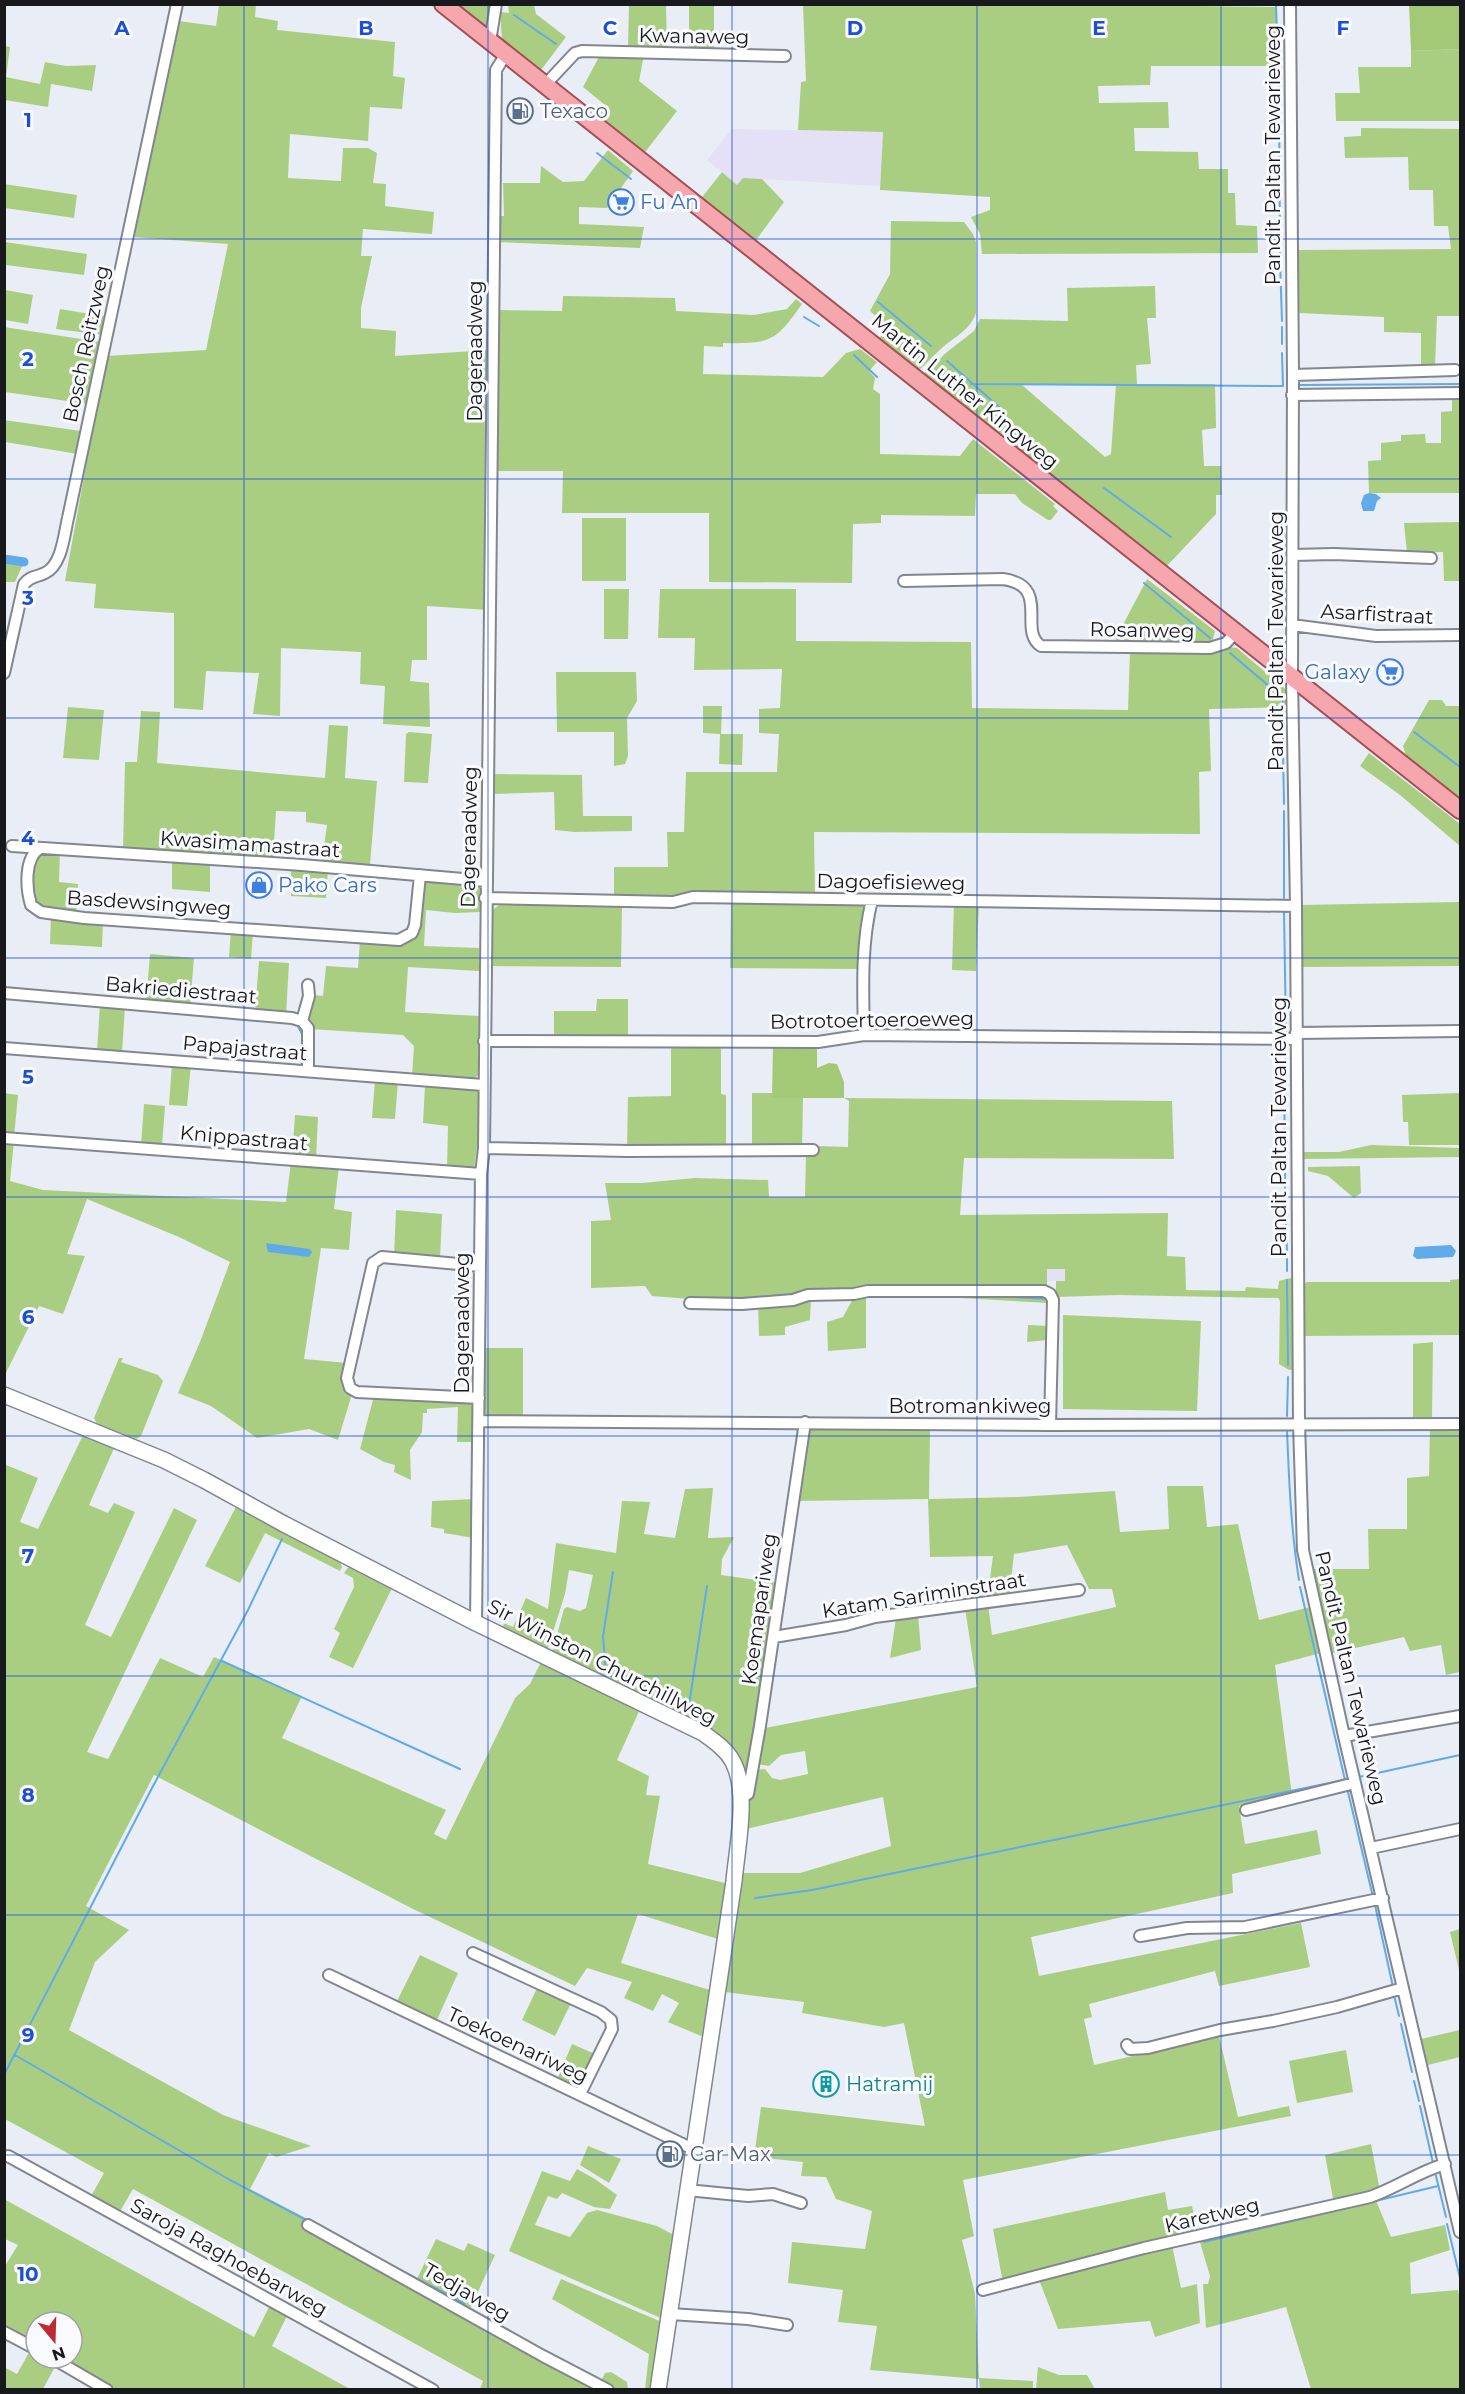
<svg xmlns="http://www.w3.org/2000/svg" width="1465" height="2394" viewBox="0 0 1465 2394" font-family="Montserrat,sans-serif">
<rect width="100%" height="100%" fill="#e9edf6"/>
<path fill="#e4e0f6" d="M732 129 883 132 880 186 743 178 737 185 707 160Z
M1047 1269H1065V1281H1047Z"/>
<path fill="#aace81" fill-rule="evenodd" d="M1051 4 1276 7 1278 66H1151L1150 85 1098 86 1099 103 1168 102 1169 128H1134L1135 151 1198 152 1199 169H1228V193H1235L1236 225 1257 226 1258 253 982 254 980 234 971 217 990 210V197L880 190 883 132 798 130 801 82 806 81 803 5Z
M219 5H256L255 17 278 21 277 30 395 42 393 76 405 78 402 109 370 107 368 141 290 134 288 178 341 181 343 148H368L377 153 373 183 386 184 385 206 434 212 432 234 363 229 361 256H372L361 308V328L396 331 395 356 490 350 488 610 427 606V660H412L410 681 429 683 430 727 383 724 385 686 360 684 361 652 281 648 280 716 253 714 259 673 206 671 203 710 174 708V613L94 608 96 584 65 581 106 356 206 350 228 244 132 237 178 21 216 26Z
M452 5H493L491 19 482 29Z
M508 5H534L536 14 566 37 541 70 502 40 500 12 509 13Z
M629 5H666L667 49 628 48Z
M689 5H714V51H689Z
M5 46 10 47 6 77 40 84 45 62 66 66 96 65 92 91 51 84 48 107 5 100Z
M1460 49V121H1336L1335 93H1360L1358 67H1411V51Z
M600 55H644L639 81 677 111 642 156 596 116 605 105 583 87Z
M1361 128 1460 129V316H1437L1435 367H1421V333L1384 332V317L1298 313 1296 250 1451 249 1448 226H1434L1433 190H1409L1408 157 1345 158 1344 137 1361 136Z
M608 150 633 171 607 208 579 207V224L644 227 640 248 498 242 499 216H504L503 183H540L541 166 563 182 584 181Z
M722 172 737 185 743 178 762 179 784 202 754 243 699 201Z
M4 184 77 195 74 218 5 208Z
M891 221 964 222 973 234 976 242V313C970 330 956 336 943 347 935 354 927 363 919 370L878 340 888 327 870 311 890 274Z
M5 242 87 254 84 275 6 265 5 271Z
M1155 286 1156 318H1147L1151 364 1136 365 1137 384H1215L1216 428 1202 430 1204 466H1221L1222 495H1216V514L1165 568 922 375 947 352 974 331 980 319 1068 321 1067 288ZM1116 384 1111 454 1105 457 1022 385Z
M5 290 33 295 28 324 5 320Z
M563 296 675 298 676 311 754 315 787 309 796 299 802 304C775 342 771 344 723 343V347L704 346 703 374 823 377 846 353 860 349 877 362 869 371 875 378 873 389 880 394V454L960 456 973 439 1055 504 1053 506 1058 511 1051 520H1048L1022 503 1015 494H976L975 516 881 515V523L853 524 852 583 709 582V513H562L563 471H494L498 310 562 311Z
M60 309 108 317 104 335 56 329Z
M4 327 100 342 88 404 5 392Z
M1452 397H1460V493H1369L1368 461 1381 460V443L1401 441V435L1425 434 1426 443H1441V412L1452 411Z
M4 420 81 431 78 454 5 442Z
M582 518H626V581H582Z
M1460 522V581H1444L1443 552 1407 553 1404 523Z
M5 559 24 562 15 582H5Z
M1147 579 1215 631 1212 643 1116 644V638Z
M604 589H629L628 639H604Z
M660 589H796V641L971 642 972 708 1128 710 1130 651H1217L1229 647 1237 648 1290 693V707L1209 709 1211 771 1199 772 1200 834 814 832 815 895 693 894 614 897V867H668L667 832H684L686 772H777L779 734 759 733V709L780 708 782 669 694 670 695 638H658Z
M556 672H636L637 701 627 718 628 756 625 764 614 766V732H557Z
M1429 700H1442L1446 706H1460V801L1407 759 1403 746Z
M703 706H722L721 734H743L742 765 719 764 720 734 703 733Z
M68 707 104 710 99 760 63 758Z
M141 711 160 712 157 763 325 778 329 725 348 726 345 778 377 781 370 865 322 861 327 825 306 822V812L276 811 273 858 123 850 125 762H137Z
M409 732 432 734 428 783 404 782 406 734Z
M1369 753 1460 824V846L1400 795 1360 766Z
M493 774 582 775 583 816H632V831L575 832 555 830 554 792 493 794Z
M60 850 59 882 78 884 76 915 40 909 31 898 34 854Z
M172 858 210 861V892L172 889Z
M291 868 328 870 326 898 291 896Z
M425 881 479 885 481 888 480 912 455 913 426 910 424 946 479 948V971L408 967 405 1012 479 1016 478 1075 474 1079 412 1076 414 1046 403 1035 310 1029C304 1016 307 1008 314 995L323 996 326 966 358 968 360 940 403 944 415 937Z
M731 900 867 904 862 969 730 968Z
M954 902 979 903 976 971 952 970Z
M1460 902V966L1301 967 1300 905Z
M501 904 622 906 621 967 490 966 492 910Z
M51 915 103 921 102 947 50 944Z
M231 930 253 932 251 959 229 957Z
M150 954 194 958 190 1006 146 1003Z
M259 961 289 963 286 1015 255 1012Z
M597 999H628V1040L554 1038V1011H596Z
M100 1004 125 1006 122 1053 97 1052Z
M721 1044V1094L726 1095V1148L627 1149 628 1097 671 1096V1046Z
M172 1063 191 1064 187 1106 169 1105Z
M375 1080 398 1081 395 1119 372 1118Z
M425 1086 477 1090 479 1092 478 1140 474 1169 447 1167 448 1126 423 1123Z
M4 1093 18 1095 14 1137 5 1136Z
M752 1093H772L773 1098H803L802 1149H752Z
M1460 1093V1145H1409L1408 1122H1403L1402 1095Z
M844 1098 1172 1101 1174 1159 964 1158 960 1215 1168 1213 1167 1256 1185 1257 1186 1290 1245 1291 1246 1287 1278 1289 1279 1281 1290 1278 1295 1281 1294 1369 1289 1370 1279 1364 1280 1301 1278 1298 1117 1295 1056 1297V1281H1065V1269H1047V1289L793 1298 690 1299 652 1296 645 1286 591 1288V1221L611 1220 605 1183H642L695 1178 768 1180 769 1197H805L806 1153 817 1152V1146L848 1147 849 1101Z
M144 1104 165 1106 162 1146 141 1145Z
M295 1115 318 1117 316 1159 292 1158Z
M5 1140 14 1141 10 1181 43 1190 286 1202 291 1162 339 1166 334 1209 352 1212 349 1250 321 1248 304 1359 347 1363 352 1394 338 1440 309 1429 257 1438 211 1406 178 1393 200 1342 230 1262 179 1237 87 1199 67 1254 85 1256 63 1314 39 1306 5 1375Z
M1371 1145 1460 1148V1157L1305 1159H1301L1300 1152H1339Z
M1360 1166 1361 1193 1354 1198 1328 1176 1308 1171V1167Z
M396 1210 442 1214 440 1260 394 1256Z
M1460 1279V1335L1303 1336V1285L1307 1282H1450V1280Z
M866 1293V1348L828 1351 827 1322 843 1317 854 1297Z
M1044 1293 1050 1303 923 1296Z
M811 1297 810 1320 785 1327V1335L759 1336 758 1304Z
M1063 1315 1201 1321 1197 1411 1063 1409Z
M1028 1325 1049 1326 1048 1340 1027 1342Z
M1433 1342 1432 1417H1413V1344Z
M482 1348H523V1416H488L482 1412Z
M119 1358H123L121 1362 158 1375 163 1381 141 1436 136 1439 97 1424 94 1418Z
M374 1396 474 1402 475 1442H457L458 1407 427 1409V1413H423L422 1432 410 1450 411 1480 394 1472 395 1465 384 1462 360 1449Z
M816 1427 930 1430 929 1499 1018 1497 1115 1491 1120 1532 1169 1529 1167 1486H1203L1207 1527 1238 1524 1259 1620 1310 1607 1321 1653 1275 1665 1292 1795 1239 1806 1245 1844 1317 1830 1321 1854 1232 1874 1233 1893 1031 1937 1039 1976 1301 1923 1310 1967 1219 1986 1215 1971 1089 2004 1092 2017 1084 2019 1094 2065 1219 2036 1238 2117 1289 2106 1291 2116 963 2180 974 2236 962 2240 975 2294 979 2378 1033 2381V2389H980L979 2379 870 2370 877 2326 838 2322 843 2290 788 2283 792 2242 865 2249 872 2211 836 2199 826 2177 801 2176 803 2162 754 2157 761 2107 925 2126 904 2023 884 2027 802 2013 804 2002 725 1992 740 1873H800L891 1846 883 1797 746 1829 747 1807 756 1770 765 1769 772 1778 780 1780 808 1774 805 1751 781 1755 769 1766 757 1764 765 1728 977 1687 965 1608 988 1605 992 1635 1116 1607 1112 1589H1089L1067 1545 1014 1554 1009 1598 987 1601 993 1556 930 1557 928 1499 798 1501 807 1438 809 1430Z
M1430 1428 1460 1429V1672L1446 1675 1441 1645 1410 1651 1404 1637 1329 1654 1310 1569H1369L1368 1529H1407V1478L1429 1476Z
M84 1433 115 1446 89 1505 108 1513 114 1503 135 1512 85 1625 111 1637 174 1508 197 1520 87 1752 108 1759 160 1658 203 1677 214 1657 302 1696 282 1738 446 1810 434 1834 446 1840 515 1698 530 1684 542 1660 641 1707 617 1760 649 1776 646 1795 660 1796 648 1864 729 1884 721 1940 638 1914 621 1963 713 1991 707 2032 701 2036 668 2022 679 2003 662 1994 653 2011 624 1998 632 1982 587 1968 575 1986 413 1909 154 1775 86 1906 129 1930 95 1962 69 2030 223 2115 311 2146 276 2157 269 2153 250 2189 344 2238 343 2241 416 2281 436 2239 464 2251 468 2243 495 2255 467 2315 591 2385 595 2389H480L483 2381 133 2189 119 2213 90 2198 104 2173 5 2119 4 1470 6 1465 38 1478 20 1522 38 1529Z
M713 1488 708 1538 734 1537 722 1559 721 1575 778 1583 746 1779C741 1756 737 1750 718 1736L552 1653 564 1609 567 1607 580 1611 586 1608 593 1575 569 1570 565 1594 547 1651 502 1630 504 1623 513 1627 526 1598 548 1609 556 1543 616 1553 622 1501 650 1502 644 1534 675 1538 685 1489Z
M475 1499 474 1538 444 1533V1529L431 1527 432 1501Z
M237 1505 339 1559 342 1567 340 1571 265 1533 240 1583 205 1566Z
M350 1565 393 1586 353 1668 329 1657 340 1633 334 1629 354 1587 353 1578 344 1573Z
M918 1614 921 1650 890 1658 896 1618Z
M1460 1929V1974L1450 1932Z
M420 1955 458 1973 436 2022 396 2003Z
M538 1986 572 2001 555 2036 522 2020Z
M1460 2030V2057L1428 2065 1421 2039Z
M572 2044 595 2054 578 2088 557 2080Z
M1346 2050 1353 2092 1297 2103 1289 2061Z
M1371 2144 1380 2191 1334 2204 1325 2155Z
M588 2146 621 2159 609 2183 580 2165Z
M577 2169 595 2179 617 2195 610 2209 594 2207 562 2193 557 2199 548 2196 535 2225 570 2237 587 2213 597 2210 657 2226 674 2235 663 2319 509 2251 542 2171 570 2181Z
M1165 2192 1168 2210 1192 2206 1198 2233 1003 2283 993 2229Z
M1375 2198 1391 2237 1445 2225 1450 2250 1410 2263 1411 2294 1458 2290 1460 2300V2389H1311L1286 2307 1206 2328 1203 2284H1208L1210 2276 1199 2239Z
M4 2199 254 2337 270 2305 288 2314 272 2346 350 2389H116L60 2358H72V2322H36V2345L5 2328V2266L18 2245 5 2239Z
M1172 2245 1181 2288 1197 2284 1200 2323 1155 2337 1150 2321 1058 2329 1038 2277Z
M561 2279 664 2323 654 2389H645L649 2354 552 2299Z
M31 2349 36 2352V2358H48L57 2363 43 2389H5L4 2367 17 2374Z
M1038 2367 1059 2375H1087L1095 2389H1036Z
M611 2372 627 2382 628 2389H612L601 2381 605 2373Z"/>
<path fill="#a3c976" d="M1409 5H1460V49L1411 51Z
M817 1044V1068L829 1063 837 1064 844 1082V1098H772L773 1045Z"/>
<path fill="#60aae9" d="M1369 493 1376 494 1381 498 1377 501 1374 511H1363L1361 503 1364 495Z
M266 1243 310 1249 312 1252 309 1257 268 1252Z
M1451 1245 1456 1251 1453 1257 1417 1259 1413 1256 1415 1247Z"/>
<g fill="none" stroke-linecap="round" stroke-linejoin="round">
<path stroke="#60aae9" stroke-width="2" d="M1276 4 1279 91
M514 15 556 44
M1279 100 1280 253
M597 153 631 179
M1280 261 1282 321
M878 302 931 346
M804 317 819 326
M1282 327V344
M854 355 877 377
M947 361 999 407
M971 384 1283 386 1282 353
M1299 385 1460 384
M1104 488 1171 537
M1144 583 1210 638
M1230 653 1283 698V744
M1414 732 1460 767
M1283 751 1284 804
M1284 898V811
M1284 912 1286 1033
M297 1024 303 1036 302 1064
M1284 1140 1286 1045
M1285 1146V1190
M1285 1195 1287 1251
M1287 1259V1271
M1287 1280 1288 1365
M995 1296 1049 1299
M1287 1416 1288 1377
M1287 1430C1289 1481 1291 1530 1299 1580
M1300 1587 1345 1780
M222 1661 460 1769
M606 1674 603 1636 613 1572
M689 1705 707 1586
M1359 1777 1460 1755
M1348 1792 1373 1897
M755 1898 812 1890 1349 1779
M1375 1905 1393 1987
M1394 1995 1399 2016
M1401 2024 1412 2072
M15 2055 230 2180 308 2221
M4 2075 152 1788 248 1610 282 1539
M1414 2081 1419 2101
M1420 2106 1433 2163
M1435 2172 1446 2217
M1447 2224 1460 2278
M1204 2242 1438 2186
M379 2259 464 2303"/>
<path stroke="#60aae9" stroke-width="9" d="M4 559 24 562"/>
<g stroke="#82868e" stroke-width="14">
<path id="street" d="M1290 4 1293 375 1292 677 1296 906 1299 1423 1303 1550 1344 1736 1460 2232
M490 42 496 4
M545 85 575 53 582 51 785 56
M1293 375 1455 370
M1292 395 1460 393
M1293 555 1334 554 1431 558
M904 581 1003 579C1052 586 1017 630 1041 646L1210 648 1226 643 1236 632
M1292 625 1376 636 1460 635
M4 673 24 584C30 576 37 577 45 573 62 565 64 535 68 518L177 4
M12 846 302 865 486 881
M40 848C24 858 26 888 31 905L41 912 84 918 399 940 412 933 415 925 420 875
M485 898 673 902 693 897 1296 906
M4 993 292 1018 302 1021 308 1028V1071
M302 1021 309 996 308 985
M1296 1033 1460 1031
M864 1035C863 990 861 943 872 900
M484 1041 818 1042 864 1035 1296 1039
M4 1048 483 1085
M4 1138 481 1174
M484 1148 628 1151 813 1150
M690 1303 742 1304 793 1300 808 1295 854 1294 868 1291H1044L1050 1294 1053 1300 1050 1425
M479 1398 357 1392 350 1388 347 1378 373 1263 382 1257 480 1266
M479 1421 1050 1425 1460 1424
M476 1623 481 1174 484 1148 496 70 506 54
M774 1637 846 1625 875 1617 1079 1590
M1344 1736 1460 1716
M741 1797 748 1794 760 1726 805 1422
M1246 1810 1355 1783
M1371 1848 1460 1829
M1140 1936 1187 1928 1245 1927 1383 1898
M473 1953 601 2012 611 2020 612 2029 580 2094
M329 1975 693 2149
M1127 2045 1130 2049 1148 2048 1220 2030 1273 2021 1337 2007 1403 1988
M8 2156 433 2390
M687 2190 748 2196 773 2194 801 2203
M308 2225 543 2356 608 2390
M983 2290 1144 2248 1370 2197C1396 2188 1418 2172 1445 2164
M670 2314 748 2319 787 2325
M4 2332 36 2349
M52 2358 107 2390"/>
</g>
<g stroke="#82868e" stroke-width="18">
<path id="secondary" d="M4 1395 164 1460 204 1480 284 1524 476 1623 703 1733C714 1741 727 1750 733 1762 749 1792 737 1848 734 1881L658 2390"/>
</g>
<g stroke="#a44e57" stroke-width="20">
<path id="primary" d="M443 4 1460 810"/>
</g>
<use href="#street" stroke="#fff" stroke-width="10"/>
<use href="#secondary" stroke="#fff" stroke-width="15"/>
<use href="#primary" stroke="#f6a6ad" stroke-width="16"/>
</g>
<path fill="none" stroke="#1d4ed8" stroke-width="1.5" stroke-opacity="0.55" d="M244 4V2390M488 4V2390M732 4V2390M977 4V2390M1221 4V2390M4 239H1460M4 479H1460M4 718H1460M4 958H1460M4 1197H1460M4 1436H1460M4 1676H1460M4 1915H1460M4 2155H1460"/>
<defs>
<g id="fuel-ring" transform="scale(1.35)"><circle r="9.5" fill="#f9fafe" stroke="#5c6f8a" stroke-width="1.5"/><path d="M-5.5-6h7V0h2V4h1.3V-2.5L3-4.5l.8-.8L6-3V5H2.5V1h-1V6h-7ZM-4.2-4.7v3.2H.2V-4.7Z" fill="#5c6f8a"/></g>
<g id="supermarket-ring" transform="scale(1.35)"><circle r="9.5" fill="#f9fafe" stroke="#3f7fe0" stroke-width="1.5"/><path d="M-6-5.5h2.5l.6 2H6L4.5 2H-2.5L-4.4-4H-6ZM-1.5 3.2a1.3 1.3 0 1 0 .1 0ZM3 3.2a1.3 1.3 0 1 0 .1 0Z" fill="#3f7fe0"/></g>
<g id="shop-ring" transform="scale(1.35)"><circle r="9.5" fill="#f9fafe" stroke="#3f7fe0" stroke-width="1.5"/><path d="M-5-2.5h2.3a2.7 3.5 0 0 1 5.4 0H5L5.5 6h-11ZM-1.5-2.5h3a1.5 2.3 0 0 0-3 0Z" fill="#3f7fe0"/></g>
<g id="building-ring" transform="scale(1.35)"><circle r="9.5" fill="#f9fafe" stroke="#0f9aa8" stroke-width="1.5"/><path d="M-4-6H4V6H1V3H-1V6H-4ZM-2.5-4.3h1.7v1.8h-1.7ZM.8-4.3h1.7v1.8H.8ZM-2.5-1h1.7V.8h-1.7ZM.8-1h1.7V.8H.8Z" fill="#0f9aa8"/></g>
</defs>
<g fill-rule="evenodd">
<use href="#fuel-ring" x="520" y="111"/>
<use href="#supermarket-ring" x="621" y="202"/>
<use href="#supermarket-ring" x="1390" y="672"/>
<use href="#shop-ring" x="259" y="885"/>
<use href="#building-ring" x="826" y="2084"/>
<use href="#fuel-ring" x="670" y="2154"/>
</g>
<g text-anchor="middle" stroke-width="6" stroke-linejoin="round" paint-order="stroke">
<g font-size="20" fill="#17191c" stroke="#f9fafe">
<text transform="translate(694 36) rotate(1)" y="7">Kwanaweg</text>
<text transform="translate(1273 155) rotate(-90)" y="7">Pandit Paltan Tewarieweg</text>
<text transform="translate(86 344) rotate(-78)" y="7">Bosch Reitzweg</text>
<text transform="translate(475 351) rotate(-90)" y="7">Dageraadweg</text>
<text transform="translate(965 391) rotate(39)" y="7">Martin Luther Kingweg</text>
<text transform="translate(1377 614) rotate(3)" y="7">Asarfistraat</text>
<text transform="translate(1142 630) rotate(1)" y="7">Rosanweg</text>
<text transform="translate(1276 641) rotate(-90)" y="7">Pandit Paltan Tewarieweg</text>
<text transform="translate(469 837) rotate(-89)" y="7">Dageraadweg</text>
<text transform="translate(250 844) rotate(4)" y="7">Kwasimamastraat</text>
<text transform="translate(891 882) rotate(1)" y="7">Dagoefisieweg</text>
<text transform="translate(149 903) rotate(4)" y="7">Basdewsingweg</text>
<text transform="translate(181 990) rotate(5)" y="7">Bakriediestraat</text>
<text transform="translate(872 1020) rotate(-1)" y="7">Botrotoertoeroeweg</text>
<text transform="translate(245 1048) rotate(5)" y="7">Papajastraat</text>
<text transform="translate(1279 1127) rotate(-90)" y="7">Pandit Paltan Tewarieweg</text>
<text transform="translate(244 1138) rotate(5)" y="7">Knippastraat</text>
<text transform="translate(462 1323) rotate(-90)" y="7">Dageraadweg</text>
<text x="970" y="1413">Botromankiweg</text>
<text transform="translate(924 1595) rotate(-9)" y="7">Katam Sariminstraat</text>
<text transform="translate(759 1609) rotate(-82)" y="7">Koemapariweg</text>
<text transform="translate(602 1662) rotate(27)" y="7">Sir Winston Churchillweg</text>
<text transform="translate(1351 1678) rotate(77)" y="7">Pandit Paltan Tewarieweg</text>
<text transform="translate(518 2045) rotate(25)" y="7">Toekoenariweg</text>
<text transform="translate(1212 2215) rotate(-13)" y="7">Karetweg</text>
<text transform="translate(229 2257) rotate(29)" y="7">Saroja Raghoebarweg</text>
<text transform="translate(467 2292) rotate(30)" y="7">Tedjaweg</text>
</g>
<g font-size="20" fill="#4e5e75" stroke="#f9fafe" text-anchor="start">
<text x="540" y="118">Texaco</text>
<text x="690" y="2161">Car Max</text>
</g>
<g font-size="20" fill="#366cbe" stroke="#f9fafe" text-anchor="start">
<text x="640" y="209">Fu An</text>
<text x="1370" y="679" text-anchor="end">Galaxy</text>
<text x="278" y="892">Pako Cars</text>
</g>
<g font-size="20" fill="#0d838f" stroke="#f9fafe" text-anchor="start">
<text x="846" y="2091">Hatramij</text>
</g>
</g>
<g font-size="20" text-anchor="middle" font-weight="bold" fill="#1d4ed8" stroke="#f9fafe" stroke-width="6" stroke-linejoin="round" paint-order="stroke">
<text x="122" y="35">A</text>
<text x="366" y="35">B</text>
<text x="610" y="35">C</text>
<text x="855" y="35">D</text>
<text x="1099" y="35">E</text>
<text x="1343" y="35">F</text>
<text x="28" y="127">1</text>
<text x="28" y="366">2</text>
<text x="28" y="605">3</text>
<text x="28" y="845">4</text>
<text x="28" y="1084">5</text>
<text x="28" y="1324">6</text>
<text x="28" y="1563">7</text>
<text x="28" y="1802">8</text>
<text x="28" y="2042">9</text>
<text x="28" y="2281">10</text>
</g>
<rect width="1465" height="2394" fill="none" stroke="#17191c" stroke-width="12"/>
<g transform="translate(54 2340) rotate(161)"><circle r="28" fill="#f9fafe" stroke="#9fa0a4" stroke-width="1.5"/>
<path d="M0-4.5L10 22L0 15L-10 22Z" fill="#bc2c35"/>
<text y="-9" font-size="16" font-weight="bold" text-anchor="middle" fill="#17191c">N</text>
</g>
</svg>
